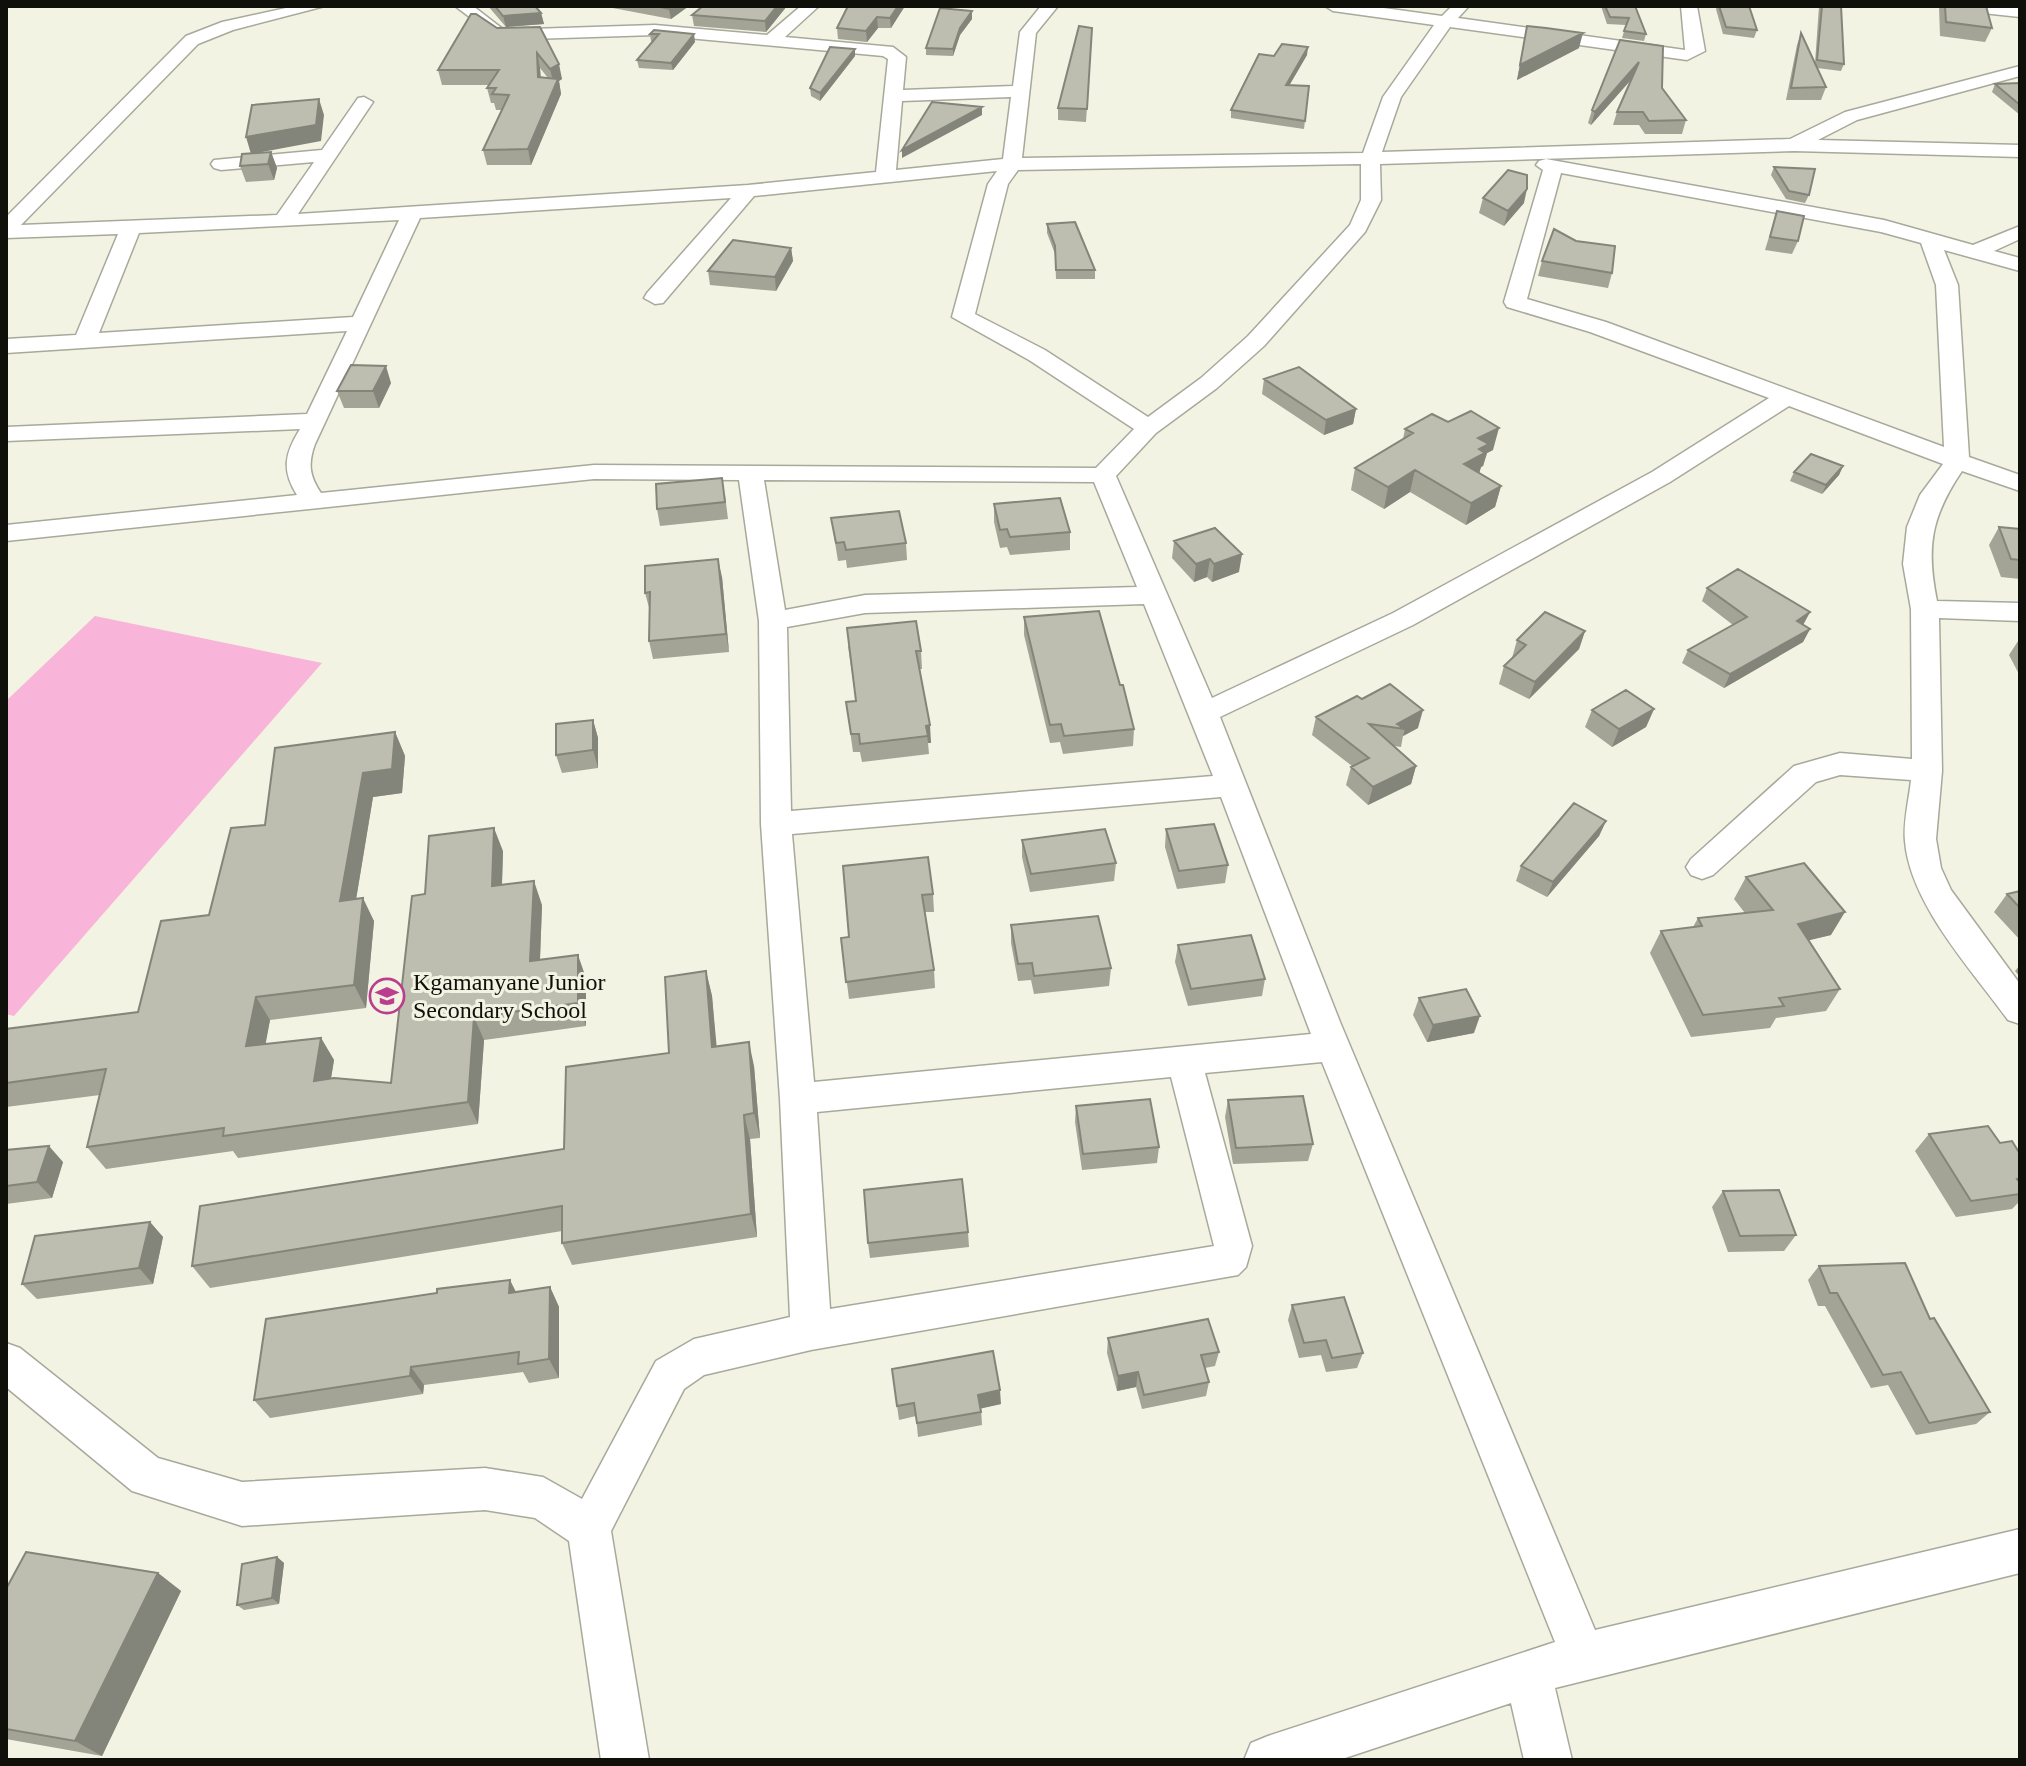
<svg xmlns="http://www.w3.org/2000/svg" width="2026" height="1766" viewBox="0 0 2026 1766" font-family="'Times New Roman',serif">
<rect width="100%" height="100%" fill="#f2f3e3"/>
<path fill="#f8b4d9" d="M95 616 322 663 14 1016 6 1014V701Z"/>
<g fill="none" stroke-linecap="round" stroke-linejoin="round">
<g stroke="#a8a99b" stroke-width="3">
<path id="minor" d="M295 6H325L233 30 198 44 21 225 277 215 314 162 221 170 214 168 211 164 214 160 322 150 358 98 364 97 373 102 298 214 748 185 876 172 888 59 883 56 655 35 500 40 455 6H473L504 30 655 25 767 35 801 6H819L785 37 893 47 906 57 903 90 1013 86 1020 32 1041 6H1058L1036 33 1022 158 1363 153 1383 97 1434 25 1333 11 1325 6H1369L1442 16 1452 6H1469L1458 18 1685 50 1681 6H1697L1705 51 1687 60 1450 27 1401 97 1382 152 1790 139 1845 112 2020 66V76L1857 120 1818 140 2020 145V157L1794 151 1380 164 1381 200 1365 232 1264 346 1217 388 1156 433 1116 476 1212 698 1393 613 1652 472 1769 398 1590 332 1507 307 1504 302 1543 170 1536 165 1539 161 1546 159 1884 220 1973 245 2020 226V239L1994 251 2020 258V271L1944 250 1958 285 1969 457 2020 475V491L1962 471C1931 517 1926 547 1937 601L2020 603V621L1939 618 1942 771 1936 839 1941 868 1951 890 2020 984V1024L2008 1020C1972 970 1910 904 1905 841 1903 822 1909 800 1911 780L1840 775 1816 782 1713 875 1702 879 1691 875 1686 867 1691 859 1794 766 1840 753 1912 759 1911 609 1903 564 1907 527 1920 495 1943 464 1789 406 1670 482 1413 625 1220 717 1340 1022 1595 1630 2020 1529V1573L1555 1688 1572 1760H1524L1511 1703 1339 1760H1244L1251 1743 1268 1736 1555 1642 1322 1062 1205 1073 1252 1246 1246 1267 1238 1275 811 1350 704 1375 684 1389 611 1531 649 1760H601L569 1541 535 1518 485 1510 242 1526 132 1491 6 1387V1343L20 1348 158 1458 242 1482 485 1468 543 1477 582 1499 656 1361 694 1339 790 1317 780 1099 761 824 759 621 739 480 594 479 6 541V525L297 495C281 470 285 453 300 429L6 441V427L307 414 347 331 6 353V339L76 335 118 234 6 238V217L186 36 222 22ZM1011 97 1003 159 896 170 902 101ZM1361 164V200L1350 225 1248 336 1201 378 1148 417 1045 350 975 314 1008 184 1018 170ZM997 171 988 184 952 317 1029 360 1134 429 1096 468 594 465 321 493C309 476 308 463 315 444L420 218 731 198 647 293 644 298 655 304 663 303 754 196ZM1561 173 1881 232 1921 243 1936 285 1944 447 1606 322 1527 299ZM399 220 353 317 99 333 139 233ZM764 480 1094 482 1137 587 865 595 785 610ZM1144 604 1213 776 791 811 787 627 865 613ZM1221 797 1311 1034 814 1082 792 834ZM1171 1077 1214 1246 830 1309 817 1112Z
M1956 6 2020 7V17L1964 11Z"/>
</g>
<use href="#minor" fill="#fff" fill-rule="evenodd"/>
</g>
<path fill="#a3a396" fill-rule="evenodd" d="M488 6H535L541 13 544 24 506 27Z
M602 6H689L671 19Z
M703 6H787L766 32 694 26 692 15Z
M835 6H905L891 28H878L867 42 838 39 837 28 847 8Z
M1601 6H1635L1646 34 1644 41 1622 38 1626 25 1607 24Z
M1717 6H1749L1757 30 1754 38 1723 34 1716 9Z
M1819 6H1841L1844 64 1841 71 1817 68 1826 87 1821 100H1786L1797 45 1801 33 1815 63Z
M1939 6H1986L1992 28 1985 42 1940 36Z
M972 11V19L960 35 953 56 926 55V48Z
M1527 26 1579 48 1517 80Z
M540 27 562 79 559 81 561 94 531 165H487L483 150 502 110H496L494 103H491L487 88 489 85H442L438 70ZM540 68 548 78 541 77Z
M1092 28 1086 122 1058 120V108Z
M654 30 695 42 673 70 639 68 637 60 653 41H651L650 34Z
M1620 40 1662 88 1686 120 1682 134H1645L1639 125H1613L1617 112 1631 80 1591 125 1588 123 1592 110Z
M1307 55 1289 85 1309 86 1304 129 1231 118V110L1274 56Z
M855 56 820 101 811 96 810 88Z
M2020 83V115L1992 92 1995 84Z
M271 152 277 168 274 180 246 182 240 166Z
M1774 167 1809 195 1805 203 1786 199 1771 175Z
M1483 198 1524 203 1504 226 1479 213Z
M1777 211 1798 241 1792 254 1765 250Z
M1047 224 1095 270V279H1056L1055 254 1047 233Z
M1576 241 1612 273 1608 288 1538 276 1542 261Z
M791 248 793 261 776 291 710 285 708 271Z
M1264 379 1356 409 1353 424 1324 435 1262 394Z
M391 383 379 408H344L337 391Z
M1405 429 1493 450 1487 453 1483 466 1481 467 1479 473 1501 486 1495 507 1466 525 1410 492 1384 509 1351 490 1355 468 1403 439Z
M1843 466 1839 475 1822 494 1790 481 1794 472Z
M725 495 728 519 660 526 657 509Z
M994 504 1070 532V550L1010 555 1007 547 1000 548 994 522Z
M831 518 906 543 907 560 847 568 846 560 838 561Z
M1999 527 2020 529V579L2001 577 1989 545Z
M1174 541 1239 572 1212 582 1207 577 1194 582 1172 558Z
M722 577 729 652 653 659 649 641 650 611 645 593Z
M1707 588 1810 612 1803 625 1810 629 1803 642 1724 688 1682 663 1688 650 1733 625 1702 601Z
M1024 617 1120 685 1134 729 1133 746 1063 754 1060 742 1050 743 1024 635Z
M1585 631 1579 649 1529 699 1499 684 1504 666 1512 658 1517 640Z
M2020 638V676L2009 655Z
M848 646 921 651 922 669H920L931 743H928L929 754 862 762 860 752H853L846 702 856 701Z
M1362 699 1418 728 1403 736 1401 747 1394 746 1416 766 1411 784 1368 805 1346 785 1351 767 1352 766 1312 735 1316 717Z
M1654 709 1646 727 1612 747 1585 727 1592 710Z
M593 720 598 738V768L562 773 556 755Z
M395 732 405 756 402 793 373 797 356 899 374 921 366 1008 270 1020 265 1044 321 1038 334 1060 331 1078 391 1083 425 894 503 851 502 885 542 905 540 960 586 978V1026L484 1040 478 1124 238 1158 233 1151 106 1169 87 1147 100 1095 6 1107V1029L138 1012 209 915 265 825Z
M1606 821 1599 836 1547 897 1516 881 1521 866Z
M1166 829 1228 865 1225 883 1177 889 1165 847Z
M1022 840 1116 863 1114 881 1030 892 1022 857Z
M843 866 933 894 934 912H925L934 970 935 988 849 999 841 938 849 937Z
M1746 877 1831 935 1809 940 1840 989 1826 1011 1776 1018 1770 1028 1691 1037 1650 953 1661 931 1693 927 1698 918 1745 913 1734 899Z
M2020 891V940L1994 912 2007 894Z
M1011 925 1111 968 1109 986 1034 994 1031 980 1018 981 1011 943Z
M1178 945 1265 979 1262 996 1188 1006 1175 962Z
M2020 965V977L2015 971Z
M706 971 712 996 716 1046 754 1066 760 1138 750 1139 757 1237 572 1265 562 1243V1231L210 1288 192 1266 564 1149 669 1053Z
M1419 998 1474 1033 1427 1042 1413 1015Z
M1228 1100 1313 1144 1308 1161 1233 1164 1225 1117Z
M1076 1106 1159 1147 1157 1163 1082 1170 1075 1122Z
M1929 1134 2000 1143 2020 1154V1201L2012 1209 1956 1217 1915 1151Z
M6 1150 63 1162 52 1198 6 1204Z
M1723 1191 1796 1235 1784 1251 1728 1252 1712 1207Z
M150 1222 163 1237 153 1284 37 1299 22 1284Z
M968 1232 969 1247 870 1258 868 1243Z
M1819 1266 1930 1319 1990 1412 1976 1424 1916 1435 1888 1385 1871 1388 1825 1306H1818L1808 1280Z
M550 1287 559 1307V1378L529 1383 523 1372 424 1385 423 1394 270 1418 254 1400 516 1292Z
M1292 1305 1363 1353 1357 1368 1326 1372 1321 1355 1299 1358 1288 1320Z
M1108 1338 1219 1352 1215 1366 1205 1368 1209 1382 1206 1396 1142 1409 1136 1387 1117 1391 1107 1353Z
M892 1369 1001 1404 981 1408 982 1425 918 1437 916 1416 899 1420Z
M277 1557 284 1563 279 1604 244 1610 237 1605Z
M158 1573 181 1591 102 1756 6 1739V1589Z"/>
<path fill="#84857a" d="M673 6H689L671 19 669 9Z
M777 6H787L766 32 765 21Z
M898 6H905L891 28 890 18Z
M972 11V19L960 35 953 56V49L960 28Z
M541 13 544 24 506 27 503 16Z
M877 17 878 28 867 42 866 31Z
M1583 33 1579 48 1517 80 1520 65Z
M694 34 695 42 673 70 671 63Z
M1308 47 1307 55 1285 93 1286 85Z
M855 49V56L820 101V93Z
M537 53 540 68 541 92 538 77Z
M1639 62 1635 75 1591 125 1595 112Z
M559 64 562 79 559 81 561 94 531 165 528 149 554 85 550 69Z
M319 99 324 115 321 141 251 154 246 137Z
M982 107V115L902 158V150Z
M271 152 277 168 274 180 268 164Z
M1527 189 1524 203 1504 226 1508 211Z
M791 248 793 261 776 291 775 277Z
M386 366 391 383 379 408 373 391Z
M1356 409 1353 424 1324 435 1326 420Z
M1499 428 1493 450 1487 453 1483 466 1481 467 1479 474 1464 464 1478 438Z
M1843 466 1839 475 1822 494 1826 485Z
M1415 470 1410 492 1384 509 1388 487Z
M1501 486 1495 507 1466 525 1471 503Z
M1242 554 1239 572 1212 582 1214 564Z
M718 559 722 577 729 652 726 634Z
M1210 559 1207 577 1194 582 1196 564Z
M1810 612 1803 625 1797 621Z
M1810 629 1803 642 1724 688 1730 674Z
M1585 631 1579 649 1529 699 1535 682Z
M1654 709 1646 727 1612 747 1619 729Z
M1423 710 1418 728 1403 736 1405 729 1397 724Z
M593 720 598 738V768L593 750Z
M930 725 931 743H928L926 726Z
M395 732 405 756 402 793 373 797 352 924 340 901 363 773Z
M1416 766 1411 784 1368 805 1373 787Z
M1606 821 1599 836 1547 897 1553 882Z
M494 828 503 851 501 910 492 886Z
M534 881 542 905 539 984 530 961Z
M363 898 374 921 366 1008 354 985Z
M1845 912 1831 935 1785 946 1798 924Z
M578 955 586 978V1026L578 1003Z
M706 971 712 996 719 1072 712 1047Z
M256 997 270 1020 261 1069 246 1046Z
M1480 1016 1474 1033 1427 1042 1433 1025Z
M474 1017 484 1040 478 1124 468 1102Z
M321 1038 334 1060 327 1103 314 1081Z
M749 1042 754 1066 760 1138 754 1113Z
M744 1115 750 1139 757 1237 751 1214Z
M49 1146 63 1162 52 1198 37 1182Z
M150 1222 163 1237 153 1284 139 1268Z
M510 1280 520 1300 509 1293Z
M550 1287 559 1307V1378L549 1359Z
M411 1367 424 1385 423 1394 410 1376Z
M1138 1372 1136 1387 1117 1391 1118 1376Z
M1000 1390 1001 1404 979 1409 978 1395Z
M277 1557 284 1563 279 1604 272 1598Z
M158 1573 181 1591 102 1756 75 1741Z"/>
<path fill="#bdbeaf" stroke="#84857a" stroke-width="2" d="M495 6H535L541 13 503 16Z
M656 6H673L669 9Z
M703 6H777L765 21 692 15Z
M848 6H898L890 18 877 17 866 31 837 28Z
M1605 6H1635L1646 34 1624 31 1629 18 1610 17Z
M1719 6H1749L1757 30 1726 27Z
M1822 6H1841L1844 64 1817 60Z
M1945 6H1986L1992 28 1946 22Z
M940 8 972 11 960 28 953 49 926 48Z
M471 14H476L497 28 540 27 559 64 550 69 537 53 538 77 558 79 528 149 483 150 509 95 492 94 496 88H487L499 70H438Z
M1079 26 1092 28 1087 109 1058 108Z
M1527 26 1546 28 1583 33 1520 65Z
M654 30 694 34 671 63 637 60 659 34H650Z
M1801 33 1826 87 1791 88Z
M1620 40 1663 46 1662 88 1686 120 1649 121 1643 112H1617L1639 62 1595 112 1592 110Z
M1282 44 1308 47 1286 85 1309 86 1305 121 1231 110 1259 54 1274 56Z
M830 47 855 49 820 93 810 88Z
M2020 83V105L1995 84Z
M319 99 316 125 246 137 252 105Z
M932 102 982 107 902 150Z
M271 152 268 164 240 166 242 154Z
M1774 167 1815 169 1809 195 1789 191Z
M1508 170 1527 175V189L1508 211 1483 198Z
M1777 211 1804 216 1798 241 1770 237Z
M1075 222 1095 270H1056L1055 246 1047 224Z
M1554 229 1576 241 1615 246 1612 273 1542 261Z
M733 240 791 248 775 277 708 271Z
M351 365 386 366 373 391H337Z
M1299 367 1356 409 1326 420 1264 379Z
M1471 411 1499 428 1478 438 1489 444 1479 449 1485 453 1464 464 1501 486 1471 503 1415 470 1388 487 1355 468 1413 433 1405 429 1432 414 1448 422Z
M1811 454 1843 466 1826 485 1794 472Z
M722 478 725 502 657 509 656 484Z
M1060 498 1070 532 1010 537 1007 529 1000 530 994 504Z
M899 511 906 543 846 550 844 542 836 543 831 518Z
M1999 527 2020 529V560L2011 559Z
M1215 528 1242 554 1214 564 1210 559 1196 564 1174 541Z
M718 559 726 634 649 641 650 592 645 593V566Z
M1738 569 1810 612 1797 621 1810 629 1730 674 1688 650 1747 617 1707 588Z
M1099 611 1120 685H1123L1134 729 1064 736 1061 724 1050 725 1024 617Z
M1545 612 1585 631 1535 682 1504 666 1526 645 1517 640Z
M916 621 921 651H916L930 725 926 726 928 736 860 744 859 734H851L846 702 856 701 847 628Z
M1390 684 1423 710 1397 724 1405 729 1369 724 1416 766 1373 787 1351 767 1369 758 1316 717 1357 696 1362 699Z
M1626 690 1654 709 1619 729 1592 710Z
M593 720V750L556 755V724Z
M395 732 392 769 363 773 340 901 363 898 354 985 256 997 246 1046 321 1038 314 1081 334 1078 391 1083 412 896 425 894 429 836 494 828 492 886 534 881 530 961 578 955V1003L474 1017 468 1102 223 1136 224 1128 87 1147 106 1069 6 1083V1029L138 1012 161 921 209 915 231 828 265 825 275 748Z
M1574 803 1606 821 1553 882 1521 866Z
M1214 824 1228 865 1179 871 1166 829Z
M1105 829 1116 863 1031 874 1022 840Z
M928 857 933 894 922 895 934 970 846 982 841 938 849 937 843 866Z
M1804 863 1845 912 1798 924 1840 989 1779 998 1784 1006 1703 1015 1661 931 1702 926 1698 918 1773 910 1746 877Z
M2020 891V908L2007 894Z
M1098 916 1111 968 1034 976 1032 963 1018 964 1011 925Z
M1251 935 1265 979 1191 989 1178 945Z
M706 971 712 1047 749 1042 754 1113 744 1115 751 1214 562 1243V1206L192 1266 200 1206 564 1149 566 1067 669 1053 665 977Z
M1466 989 1480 1016 1433 1025 1419 998Z
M1303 1096 1313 1144 1236 1148 1228 1100Z
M1150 1099 1159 1147 1083 1154 1076 1106Z
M1988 1126 2000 1143 2012 1141 2020 1154V1178L2017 1179 2020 1183V1194L1971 1201 1929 1134Z
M49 1146 37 1182 6 1186V1150Z
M962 1179 968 1232 868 1243 864 1190Z
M1779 1190 1796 1235 1740 1236 1723 1191Z
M150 1222 139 1268 22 1284 35 1236Z
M1905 1263 1930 1319 1934 1318 1990 1412 1929 1423 1901 1372 1883 1375 1837 1293H1830L1819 1266Z
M510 1280 509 1293 550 1287 549 1359 518 1364 519 1352 411 1367 410 1376 254 1400 266 1319 437 1293V1289Z
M1344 1297 1363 1353 1332 1358 1326 1340 1304 1343 1292 1305Z
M1208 1319 1219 1352 1201 1355 1209 1382 1144 1395 1138 1372 1118 1376 1108 1338Z
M993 1351 1000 1390 978 1395 981 1412 917 1423 914 1403 897 1406 892 1369Z
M26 1552 158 1573 75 1741 6 1729V1589Z
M277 1557 272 1598 237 1605 242 1564Z"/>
<defs>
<g id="school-ring" transform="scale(1.8)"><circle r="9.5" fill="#f2f3e3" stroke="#bb3e8e" stroke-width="1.5"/><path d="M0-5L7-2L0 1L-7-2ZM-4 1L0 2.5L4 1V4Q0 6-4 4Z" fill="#bb3e8e"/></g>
</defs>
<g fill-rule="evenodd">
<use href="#school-ring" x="387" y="996"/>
</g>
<g text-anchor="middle" stroke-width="6" stroke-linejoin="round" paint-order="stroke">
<g font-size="24" fill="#10100b" stroke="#f2f3e3" text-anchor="start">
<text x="413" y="990">Kgamanyane Junior<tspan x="413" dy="28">Secondary School</tspan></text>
</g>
</g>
<rect width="2026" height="1766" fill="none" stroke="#10100b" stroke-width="16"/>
</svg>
